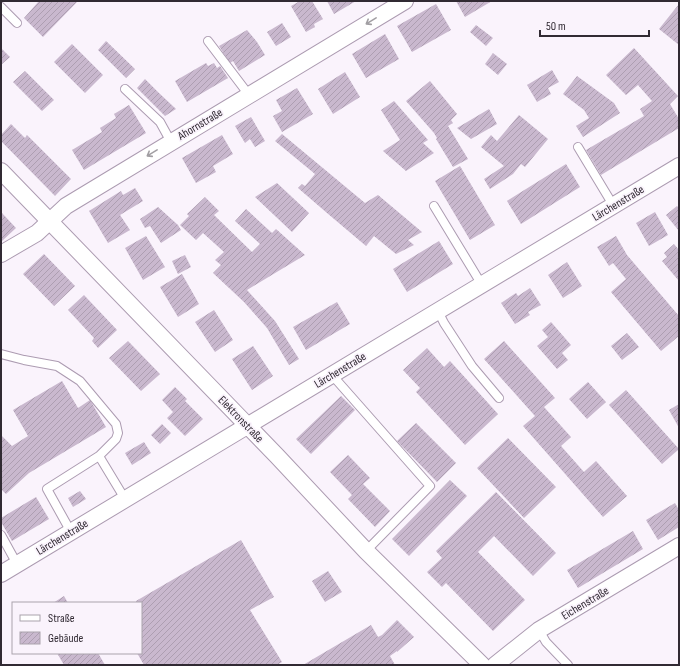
<svg xmlns="http://www.w3.org/2000/svg" width="680" height="666" viewBox="0 0 680 666" font-family="'Sofia Sans Condensed',sans-serif">
<defs>
<pattern id="building-hatch" width="6" height="6" patternUnits="userSpaceOnUse"><rect width="6" height="6" fill="#c9b8ce"/><path d="M-1 1l2-2M0 6l6-6M5 7l2-2" fill="none" stroke="#ad9eb1"/></pattern>
</defs>
<rect width="100%" height="100%" fill="#faf3fc"/>
<path fill="url(#building-hatch)" d="M39 1H76L77 2 43 37 24 18Z
M300 1H312L323 19 314 24 315 27 306 32 291 6Z
M327 1H356L334 14Z
M456 1H492L465 17Z
M436 4 451 30 412 52 397 26Z
M679 4V45L659 29Z
M282 23 291 37 276 46 267 32Z
M476 25 493 38 486 46 470 32Z
M247 30 257 42 265 55 239 71 233 61 230 63 219 46Z
M385 34 399 59 366 78 352 54Z
M106 41 135 69 126 78 98 50Z
M72 44 103 75 85 93 54 62Z
M1 48 10 57 1 65Z
M634 48 678 96 670 104 679 119V128L601 175 586 150 644 116 640 109 652 101 638 85 626 95 606 75Z
M493 53 507 64 498 75 485 64Z
M206 63 208 66 214 63 217 68 220 66 228 78 187 102 175 81Z
M552 70 559 82 548 88 551 94 537 102 527 85Z
M25 71 54 100 42 111 13 82Z
M345 72 360 97 333 114 318 89Z
M577 76 614 103 620 113 583 137 576 126 589 118 584 110 563 94Z
M145 79 159 93 176 109 165 116 137 88Z
M430 81 457 114 451 120 453 123 448 126 468 159 453 167 436 139 437 138 434 133 406 101Z
M297 88 313 114 282 132 273 116 282 111 276 100Z
M394 101 428 140 423 143 434 153 406 171 383 151 400 140 381 110Z
M129 105 146 133 84 170 72 150 102 132 100 128 116 118 114 114Z
M489 109 497 124 471 139 457 128Z
M519 115 548 139 525 167 521 164 513 174 490 189 484 179 504 166 481 147 491 135 497 141Z
M251 117 265 141 255 147 250 139 245 143 235 126Z
M11 124 25 138 27 135 71 179 55 196 1 141V135Z
M282 134 365 203 378 195 422 232 408 240 414 245 396 254 374 236 366 246 327 213 298 188 302 184 305 186 315 174 275 141Z
M222 135 233 154 213 166 216 172 196 183 182 158Z
M566 164 580 187 521 224 507 201Z
M460 166 495 225 470 240 435 181Z
M277 183 309 213 292 232 255 197Z
M135 188 143 201 120 215 130 230 108 243 89 211 121 191 123 195Z
M205 197 219 211 214 215 252 252 260 244 235 221 246 209 272 233 276 229 305 255 247 290 275 321 299 359 289 365 267 328 244 302 213 273 221 265 215 260 224 252 203 233 196 240 180 225 189 216 187 214Z
M677 206 679 208V231L666 215Z
M158 207 178 225 181 230 161 243 150 226 145 228 140 219Z
M1 212 16 228 2 241 1 240Z
M655 212 668 235 649 246 636 223Z
M146 236 165 267 143 280 125 248Z
M616 236 627 255 679 316V336L661 351 611 292 626 279 613 263 609 266 597 247Z
M439 241 453 264 407 292 393 269Z
M674 244 679 250V281L662 261 667 257 664 253Z
M44 254 75 286 54 306 23 274Z
M185 255 191 267 178 274 172 261Z
M567 262 582 286 563 298 548 275Z
M182 274 199 304 178 317 160 287Z
M530 288 541 305 528 312 530 315 515 324 501 303 516 293 518 296Z
M84 295 117 330 98 348 92 341 94 338 68 310Z
M337 302 350 324 306 350 293 327Z
M214 310 233 340 215 352 195 322Z
M551 322 571 345 562 353 568 360 557 369 537 346 548 337 542 330Z
M627 333 639 347 622 360 611 346Z
M128 341 160 374 141 391 109 358Z
M504 341 555 398 544 407 571 437 561 446 584 472 596 461 627 496 603 517 523 426 535 416 484 359Z
M253 346 273 376 252 390 232 359Z
M427 348 444 367 450 361 498 414 465 445 416 392 420 388 403 370Z
M62 381 78 408 90 400 106 427 29 473 6 494 1 489V435L12 446 28 436 13 410Z
M588 382 606 402 587 419 569 399Z
M175 387 187 399 185 401 203 419 185 436 167 418 173 412 162 400Z
M626 390 679 449 662 464 609 405Z
M341 396 355 410 311 454 296 439Z
M679 404V428L669 410Z
M416 423 456 463 437 482 397 441Z
M162 424 171 433 160 444 151 435Z
M508 438 556 487 524 518 477 468Z
M144 442 151 453 132 465 125 453Z
M348 455 370 478 363 484 390 511 375 527 348 499 352 495 330 472Z
M450 480 467 496 409 556 392 539Z
M80 491 86 499 73 507 68 498Z
M496 492 556 553 533 576 494 536 478 552 525 600 493 631 446 583 442 587 427 572 442 558 436 551Z
M36 497 49 519 12 541 1 522V518Z
M675 503 679 510V527L658 540 646 520Z
M633 531 643 549 578 588 567 570Z
M241 540 274 597 250 610 282 662 277 665H144L137 653H141V603H137L136 601Z
M328 571 342 592 325 602 312 581Z
M64 596 68 603H53Z
M397 620 414 637 397 652V651L390 656 395 665H303L371 625 378 637 382 635Z
M57 653H98L105 665H64Z"/>
<g fill="none" stroke-linecap="round" stroke-linejoin="round">
<g stroke="#ac9bb1" stroke-width="10">
<path id="service" d="M1 7 17 23
M208 41 249 95
M125 89 160 122 171 142
M578 147 613 205
M434 206 482 285
M438 311 444 323 472 366 499 398
M1 354 24 360 57 366 80 381 116 424 118 433 116 439 99 456 125 499
M332 375 430 486 366 551
M71 532 47 489 99 456
M1 535 17 564
M539 630 546 642 568 665"/>
</g>
<g stroke="#ac9bb1" stroke-width="18">
<path id="minor" d="M1 171 277 456 366 551 482 665
M1 254 37 233 66 206 405 1
M1 574 679 166
M495 665 539 630 679 546"/>
</g>
<use href="#service" stroke="#fff" stroke-width="8"/>
<use href="#minor" stroke="#fff" stroke-width="16"/>
</g>
<defs><path id="oneway-shaft" d="M-6 0H5M1.5-3L5.5 0L1.5 3" fill="none" stroke-width="1.6" stroke-linecap="round" stroke-linejoin="round"/></defs>
<g stroke="#a29fa3">
<use href="#oneway-shaft" transform="translate(371 21) rotate(149)"/>
<use href="#oneway-shaft" transform="translate(152 153) rotate(149)"/>
</g>
<g text-anchor="middle" stroke-width="3.5" stroke-linejoin="round" paint-order="stroke">
<g font-size="12" fill="#312a33" stroke="#faf3fc">
<text transform="translate(200 124) rotate(-31)" y="4">Ahornstraße</text>
<text transform="translate(618 203) rotate(-31)" y="4">Lärchenstraße</text>
<text transform="translate(340 370) rotate(-31)" y="4">Lärchenstraße</text>
<text transform="translate(241 419) rotate(46)" y="4">Elektronstraße</text>
<text transform="translate(62 537) rotate(-31)" y="4">Lärchenstraße</text>
<text transform="translate(585 603) rotate(-31)" y="4">Eichenstraße</text>
</g>
</g>
<rect width="680" height="666" fill="none" stroke="#312a33" stroke-width="4"/>
<rect x="12" y="602" width="130" height="52" fill="#faf3fc" stroke="#aaa3ac"/>
<rect x="20" y="615" width="20" height="6" fill="#ffffff" stroke="#aaa3ac"/>
<text x="48" y="622" font-size="12" fill="#312a33">Straße</text>
<rect x="20" y="632" width="20" height="12" fill="url(#building-hatch)" stroke="#aaa3ac"/>
<text x="48" y="642" font-size="12" fill="#312a33">Gebäude</text>
<path d="M540 30v6h109v-6" fill="none" stroke="#312a33" stroke-width="2"/>
<text x="546" y="30" font-size="12" fill="#312a33" stroke="#faf3fc" stroke-width="3" paint-order="stroke">50 m</text>
</svg>
